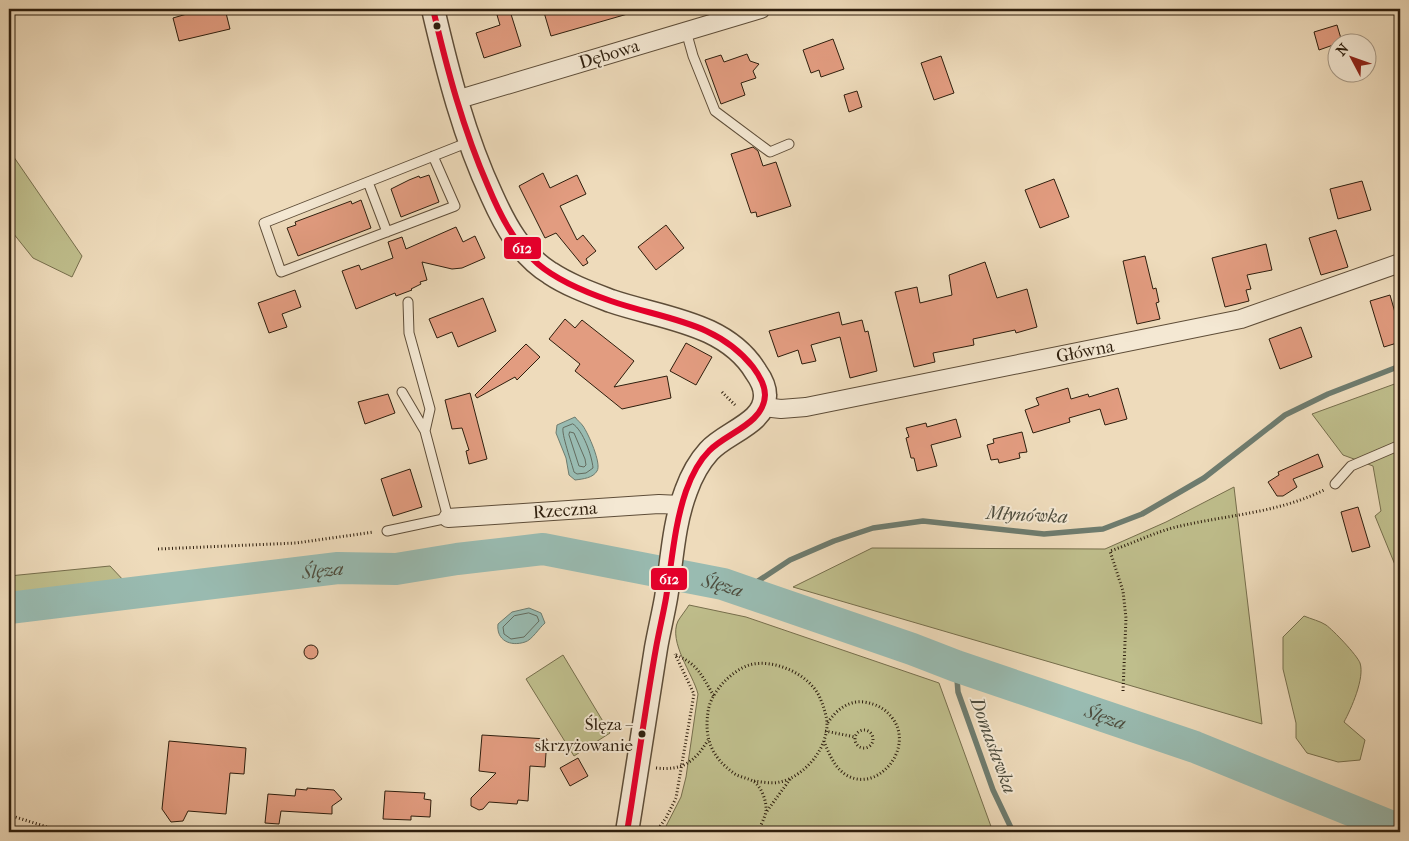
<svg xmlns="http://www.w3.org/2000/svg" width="1409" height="841" viewBox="0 0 1409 841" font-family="'IM FELL French Canon',serif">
<rect width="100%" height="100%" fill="#eedbbb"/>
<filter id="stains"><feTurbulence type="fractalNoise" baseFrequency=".004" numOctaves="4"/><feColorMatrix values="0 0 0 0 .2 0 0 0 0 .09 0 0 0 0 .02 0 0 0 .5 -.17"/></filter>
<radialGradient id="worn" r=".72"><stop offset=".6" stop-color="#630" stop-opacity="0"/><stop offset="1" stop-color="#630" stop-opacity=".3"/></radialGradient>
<path fill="#bfbe8c" stroke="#766e4c" d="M9 150 82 256 72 277 33 258 9 228Z
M1400 382V577L1375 516 1381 511 1373 466 1343 455 1312 414Z
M1234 487 1262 724 793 587 872 548 1105 549 1166 522Z
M110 566 126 583 9 606V576Z
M689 605 746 617 939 683 993 832H663L681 797 686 777 698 694C693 674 668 642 678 621 681 616 686 610 689 605Z
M1304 616C1311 619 1320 621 1326 625 1333 630 1357 655 1360 663 1365 678 1351 709 1344 722L1365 740 1360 760 1338 762 1307 753 1296 738V723L1283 669V637Z
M563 655 610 733 574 756 526 679Z"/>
<path fill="#99bbb1" stroke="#6e7c6f" d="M575 417C577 420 581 423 583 426 588 433 602 464 597 471 593 478 583 479 575 480L569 475 566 458 556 433 557 425Z
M529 608 541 613 545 623C539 628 532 640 525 642 510 647 496 640 498 624L512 612Z"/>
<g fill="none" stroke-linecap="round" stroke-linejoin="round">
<path stroke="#646c5f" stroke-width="1" d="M573 424C583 430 592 456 593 468L586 473 577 474 574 472C572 464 561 433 563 428Z
M570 432 574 433 585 459 586 465 584 467 579 466 569 435Z
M529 613 537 616 539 621 524 637 511 639 504 634 503 627 514 616Z"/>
<path stroke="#6e7c6f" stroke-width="5.5" d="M1400 411 1398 434 1400 456
M743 591 790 560 834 541 873 528 923 521 1044 534 1103 529 1142 514 1204 478 1285 415 1328 394 1400 366
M956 666 958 692 993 790 1013 832"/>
<path stroke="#99bbb1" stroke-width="32" id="s1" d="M9 608 338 568 396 569 457 559 543 549 723 584 912 649 956 666 1195 747 1400 830"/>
</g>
<path fill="#e29c80" stroke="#2e1e0d" d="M204 9H225L230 29 179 41 173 18Z
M543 9H630L631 13 551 36Z
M510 11 521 46 484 58 476 33 500 25 497 15Z
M1337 25 1342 42H1336V44L1319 50 1314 32Z
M833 39 844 69 821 77 819 70 811 73 803 50Z
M747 54 750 61 759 64 753 71 756 78 741 83 745 95 721 104 705 60 721 55 724 62Z
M941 56 954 93 934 100 921 63Z
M857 91 862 107 849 112 844 95Z
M753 147 758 151 763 166 776 162 791 206 757 217 756 212 751 213 731 154Z
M543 173 550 188 577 175 586 194 560 206 577 240 583 235 596 251 586 259 588 263 583 266 556 233 545 238 519 186Z
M429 175 439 202 401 217 391 189 409 180 419 176 420 178Z
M1054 179 1069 217 1040 228 1025 190Z
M1362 181 1371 210 1338 219 1330 189Z
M361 200 371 228 298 256 287 228 296 225 295 222 351 201 352 204Z
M666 225 684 248 656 270 638 247Z
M456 227 463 242 475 236 485 258 462 268 452 269 422 262 427 280 420 282 421 284 411 289 412 290 396 296 395 293 356 309 342 271 359 265 361 270 393 258 388 242 402 237 406 249Z
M1336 230 1348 267 1321 275 1309 238Z
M1266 244 1272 270 1247 275 1251 289 1246 290 1249 301 1225 307 1212 258Z
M1145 256 1153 289 1156 288 1159 302 1156 303 1160 319 1137 324 1123 261Z
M985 262 997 298 1027 289 1037 327 1016 333 1015 330 973 339 974 345 933 353 935 362 914 367 895 292 917 287 920 303 952 295 949 275Z
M295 290 301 307 282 314 287 327 269 333 258 303Z
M1390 295 1400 330V342L1384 347 1370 301Z
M483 298 496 331 458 347 452 332 437 338 429 319Z
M839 312 842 325 862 320 865 332 868 331 877 371 850 378 840 337 811 345 816 361 802 364 798 350 778 357 769 331Z
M565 319 575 328 582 320 634 361 614 387 667 376 671 398 622 409 575 371 580 364 549 339Z
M1301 327 1312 357 1280 369 1269 339Z
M686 343 712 357 696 385 670 371Z
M526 344 540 357 517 380 515 377 477 398 475 395Z
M1068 388 1071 399 1088 394 1089 397 1118 388 1127 419 1105 425 1100 409 1069 418 1070 422 1033 433 1025 410 1039 405 1036 398Z
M470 393 487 459 469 464 466 451 469 450 462 428 452 429 445 400Z
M388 394 395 413 365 424 358 402Z
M956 419 961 437 931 445 937 466 917 471 914 458H911L906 438 909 437 906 428 926 423 927 427Z
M1022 432 1027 452 1019 453 1020 458 999 463 998 459 991 460 987 445 994 443 993 439Z
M1318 454 1323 467 1293 479 1297 487 1283 496H1277L1268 482 1279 475 1278 472Z
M410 469 422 507 393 516 381 479Z
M1358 507 1370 547 1352 552 1341 512Z
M304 652a7 7 0 1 1 14 0a7 7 0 1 1-14 0Z
M482 735 547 739 545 767 530 766 528 801 518 800 517 804 489 802 483 809 479 810 471 806V798L496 773 479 771Z
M169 741 246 748 244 774 230 773 226 814 188 811 183 821 171 822 162 809Z
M578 758 588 776 570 786 560 768Z
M307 788 334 790 342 799 332 806V814L281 811 279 824 265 823 268 794 295 796 296 789 307 790Z
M385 791 425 793 424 799 431 800 430 817 411 816V820L383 819Z"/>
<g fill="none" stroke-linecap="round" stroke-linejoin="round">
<g stroke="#5e4d38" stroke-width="11">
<path id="service" d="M686 31 693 56 715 111 770 152 789 144
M433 156 455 206 281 272 264 223 469 142
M368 182 387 232
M402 392 425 431
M1335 484 1351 466 1400 445
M387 531 448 518 425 431 430 409 409 333 408 302"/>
</g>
<g stroke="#5e4d38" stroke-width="20">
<path id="minor" d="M456 100 761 9
M763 407 781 409 806 407 1241 319 1400 263
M448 518 659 504 681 505"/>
</g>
<g stroke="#5e4d38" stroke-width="25">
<path id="tertiary" d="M433 9C448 73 464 136 492 196 505 225 521 255 550 273 568 285 590 293 611 301 660 318 726 322 756 372 761 379 765 386 765 395 766 423 726 432 709 451 699 462 691 477 686 491 673 525 672 562 666 598 663 615 659 631 656 648 646 710 637 771 627 832"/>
</g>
<path stroke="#2e1e0d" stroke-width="3" stroke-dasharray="1 2.5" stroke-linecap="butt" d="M722 392 735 405
M158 549 296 543 374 532
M676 655C699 665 701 675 714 696
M1123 691 1126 618 1123 591 1110 551C1131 544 1151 534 1172 528 1223 515 1276 514 1324 490
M855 739a9 9 0 1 1 18 0a9 9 0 1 1-18 0Z
M825 731 855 737
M824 741C829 754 835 769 848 776 879 792 914 748 893 719 886 709 877 704 864 702 848 700 835 711 827 724
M656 768C682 771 695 762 708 740
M754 781C762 782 772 784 780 782 805 776 827 749 827 724 827 716 823 705 820 698 810 674 773 658 749 665 731 671 710 693 708 712 704 739 712 758 735 774 740 777 747 778 753 781 761 786 767 801 766 811 765 818 760 826 758 832
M767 811 791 778
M9 815 63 832
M656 832 666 818 676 798 694 694 675 654"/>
<use href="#service" stroke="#f4e8d3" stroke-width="9"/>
<use href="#minor" stroke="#f4e8d3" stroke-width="18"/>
<use href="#tertiary" stroke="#f4e8d3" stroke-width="22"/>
<g stroke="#f4e8d3" stroke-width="10">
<path id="bus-1" d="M433 9C447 69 463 129 488 186 500 215 514 243 538 264 558 281 585 292 611 301 662 319 717 321 753 367 759 375 765 384 765 395 764 424 726 433 709 451 698 462 691 477 686 491 674 526 672 562 666 598 663 615 659 631 656 648 645 709 637 771 627 832"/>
</g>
<use href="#bus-1" stroke="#e4002b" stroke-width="6"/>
</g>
<g fill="#2e1e0d" stroke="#f4e8d3" stroke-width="2">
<circle cx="437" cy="26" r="4.5"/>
<circle cx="642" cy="734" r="4.5"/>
</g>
<g text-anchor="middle" stroke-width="4" stroke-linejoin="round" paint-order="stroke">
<g font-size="17" fill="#2e1e0d" stroke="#f4e8d3" text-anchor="end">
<text x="633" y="730">Ślęza –<tspan x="633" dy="21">skrzyżowanie</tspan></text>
</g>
<g font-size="18" fill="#2e1e0d" stroke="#f4e8d3">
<text transform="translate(609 54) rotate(-17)" y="6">Dębowa</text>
<text transform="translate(1085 351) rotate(-11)" y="6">Główna</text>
<text transform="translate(565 510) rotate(-4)" y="6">Rzeczna</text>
</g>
<g font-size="19" font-style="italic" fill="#4e4d3e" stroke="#f4e8d3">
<text transform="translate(1027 514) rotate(3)" y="7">Młynówka</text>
<text dy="7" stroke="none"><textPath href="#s1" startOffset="316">Ślęza</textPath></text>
<text dy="7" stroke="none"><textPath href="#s1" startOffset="721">Ślęza</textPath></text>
<text dy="7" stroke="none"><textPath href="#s1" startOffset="1126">Ślęza</textPath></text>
<text transform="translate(994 745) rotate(70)" y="7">Domasławka</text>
</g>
</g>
<g stroke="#f4e8d3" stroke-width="2">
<rect x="503" y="236" width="39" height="24" rx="5" fill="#e4002b"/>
<rect x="650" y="567" width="38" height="24" rx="5" fill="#e4002b"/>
</g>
<g font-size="14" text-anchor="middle" font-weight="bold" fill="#fff">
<text x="522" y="253">612</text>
<text x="669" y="584">612</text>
</g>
<rect width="1409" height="841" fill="none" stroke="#eedbbb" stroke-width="30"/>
<rect x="10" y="10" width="1389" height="821" fill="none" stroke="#2e1e0d" stroke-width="2.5"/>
<rect x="15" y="15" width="1379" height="811" fill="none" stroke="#2e1e0d"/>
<g transform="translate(1352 58) rotate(311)"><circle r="24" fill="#f4e8d3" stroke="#a59784"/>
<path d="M0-4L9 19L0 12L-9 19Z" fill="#8f2418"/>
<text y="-8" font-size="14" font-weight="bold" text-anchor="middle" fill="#2e1e0d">N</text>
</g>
<rect width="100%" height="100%" filter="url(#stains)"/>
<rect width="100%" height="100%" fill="url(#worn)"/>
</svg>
